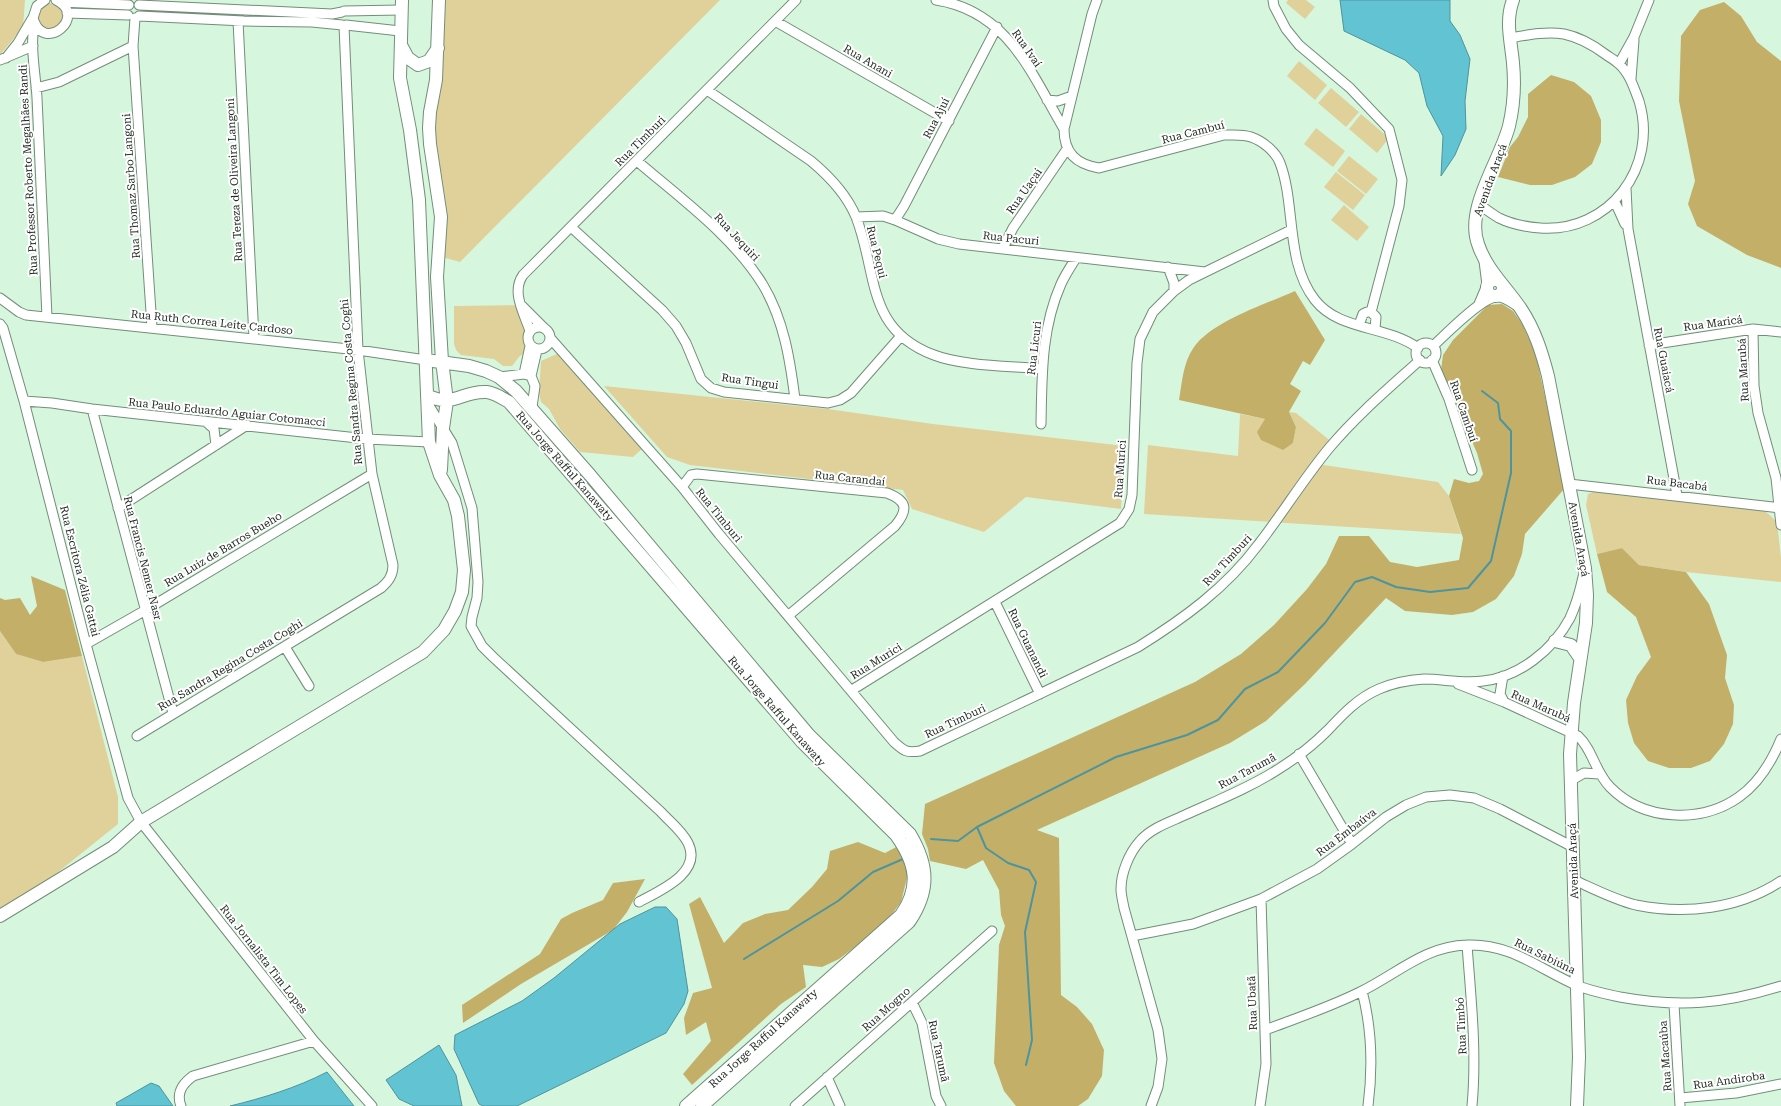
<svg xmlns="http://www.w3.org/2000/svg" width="1781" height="1106" viewBox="0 0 1781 1106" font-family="'Roboto Serif',serif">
<rect width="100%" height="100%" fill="#d7f6de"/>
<path fill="#e0d19b" d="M0 0H25L23 27 0 55Z
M434 0H720L460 262 438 256 430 112Z
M1288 0H1306L1315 7 1305 19 1286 3Z
M37 16a13 13 0 1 1 26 0a13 13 0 1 1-26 0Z
M1299 61 1327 85 1315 100 1287 76Z
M1331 88 1359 112 1346 127 1318 103Z
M1361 114 1389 138 1377 153 1349 129Z
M1316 128 1345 151 1333 167 1304 144Z
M1349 156 1378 179 1366 194 1337 171Z
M1336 172 1365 195 1353 210 1324 187Z
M1344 205 1369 227 1357 241 1331 220Z
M521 305 527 329 526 351 519 357 512 366H503L494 359 461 355 456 350 454 344V306Z
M559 353 642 449 633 457 580 452 560 429 549 409 541 402 539 393 541 361Z
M604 386 828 409 933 424 1125 446 1121 509 1026 497 984 532 912 509 903 490 690 465 667 457Z
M1289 412 1296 413 1333 443 1317 464 1438 482 1449 496 1461 534 1144 514 1148 445 1238 456 1240 414 1265 419 1283 449 1293 443 1296 427Z
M1598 490 1762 508 1777 522 1781 558V582L1686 572 1639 565 1622 548 1597 554 1586 505 1588 494Z
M0 631 16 654 43 662 82 656 118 797V824L47 881 0 910Z"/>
<path fill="#c4af69" d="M1724 2 1741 16 1757 42 1781 61V268L1747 255 1697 226 1688 204 1695 181 1679 101 1681 36 1700 10Z
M1551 75 1574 82 1591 96 1601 120V142L1592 164 1575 177 1552 185H1530L1498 177 1510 147 1518 137 1528 117V94Z
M1295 291 1325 340 1310 365 1303 361 1290 384 1301 391 1289 412 1296 427 1293 443 1283 450 1261 440 1257 432 1265 419 1179 400C1182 383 1183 362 1194 347 1213 321 1266 304 1295 291Z
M1502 304 1513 311 1522 324 1535 351 1565 488 1525 534 1522 554 1514 576 1496 599 1473 612 1452 615 1405 611 1386 598 1305 684 1266 721 1230 743 1037 830 1059 838 1061 995 1077 1007 1092 1024 1104 1050 1102 1076 1088 1099 1078 1106H1016L1004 1091 994 1063 999 945 1005 926 1001 915 999 890 983 860 966 869 930 861 928 849 922 834 925 804 1195 682 1241 654 1274 625 1307 589 1326 564 1339 536H1369L1390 562 1417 567 1459 560 1463 538 1449 496 1454 479 1469 483 1479 481 1483 474 1477 453 1441 370 1443 355 1453 340 1488 305Z
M1622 548 1639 565 1686 572 1709 604 1727 655 1725 678 1734 705 1733 724 1724 744 1710 761 1691 768H1669L1648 761 1634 743 1628 723 1626 700 1637 676 1651 657 1636 617 1607 592 1597 554Z
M31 576 65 590 82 656 43 662 16 654 0 631V598L5 600 20 598 30 615 37 606Z
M858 842 885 853 898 846 908 874 901 902 883 926 839 959 822 967 803 965 806 987 781 1004 692 1085 683 1074 711 1041 706 1022 686 1035 684 1018 693 993 712 988 689 904 700 897 724 943 743 923 765 914 788 910 812 887 827 869 830 851Z
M645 879 627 912 613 930 521 984 463 1023 462 1005 540 954 561 919 572 913 603 900 613 883Z"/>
<path fill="#62c3d3" stroke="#4d949d" d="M1340 0H1450V21L1460 35 1470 59 1465 101 1466 129 1455 155 1441 176 1443 136 1427 106 1419 73 1405 60 1344 31Z
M655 907H666L677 919 688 991 684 1004 666 1033 517 1106H483L479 1104 454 1049 455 1035 522 1001 554 978 620 924Z
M439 1045 456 1075 462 1106H414L399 1099 386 1080Z
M327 1072 354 1106H230C263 1098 296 1088 327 1072Z
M151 1083 159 1086 173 1106H117L116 1103Z"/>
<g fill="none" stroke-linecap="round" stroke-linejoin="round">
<path stroke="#4d949d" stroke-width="2" d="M977 827 986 848 1008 863 1029 870 1036 882 1025 932 1032 1040 1026 1065
M931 839 958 841 977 827 1116 757 1187 735 1218 720 1245 689 1278 672 1325 623 1355 582 1372 577 1396 587 1430 592 1468 588 1491 561 1511 473V431L1500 419 1498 403 1482 391
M744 959 838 901 873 872 903 859"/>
<g stroke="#728e78" stroke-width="11">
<path id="street" d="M45 0 37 6 33 18C43 55 89 16 56 0
M936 0C1008 11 1031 73 1064 129
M1097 0 1092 14 1064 129C1064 153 1076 164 1099 168L1224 135C1233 135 1243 134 1251 137 1263 141 1276 152 1280 163 1296 205 1285 262 1315 300 1339 331 1386 325 1418 348
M1273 0 1274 6 1286 29 1299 45 1350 88 1389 129 1402 180 1399 206 1371 312
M60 2 129 5
M139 5 332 14 342 12
M344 11 401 10
M67 13 128 15
M139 16 244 21 312 22 342 25
M135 18 133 46 152 327
M238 21 254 338
M775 21 949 121
M35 23C29 42 36 77 37 98 40 171 43 244 47 317
M346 25 400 31
M6 58 18 43 32 19
M0 60 33 46
M1619 64 1634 37 1649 0
M1631 79 1634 40
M36 88 59 82 133 46
M707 90 811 161C829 176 847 195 856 217 878 273 865 329 934 355 962 366 1011 366 1042 369
M1047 100 1058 101 1072 96
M637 161C680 198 733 236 763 285 784 320 790 360 795 399
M1626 188 1628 229 1677 495
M1615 202 1625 224
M1479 205C1486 209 1492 214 1499 218 1511 224 1527 227 1540 228 1609 233 1659 167 1639 101 1634 88 1630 74 1619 64 1615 60 1609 57 1605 54 1593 45 1578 37 1564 34 1546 31 1527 35 1510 38
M856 217 883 216 895 220 938 239 959 244 1205 272
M895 220 904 206 997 27
M571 227 662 310 676 326 686 343 701 379 711 388 724 392 828 403 840 400 851 393 901 336
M1003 248 1013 228 1067 149
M1168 267 1174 283V291
M0 298 19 312 26 315 358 350 426 360
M1479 304 1487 285 1484 261
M522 306 544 328
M0 324 3 328 24 401 86 644 128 798 141 822 314 1041 372 1106
M1359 325 1363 314 1367 312H1371L1376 317 1375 329
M528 338a11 11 0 1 1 22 0a11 11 0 1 1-22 0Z
M1753 329 1754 386 1758 413 1776 478 1781 525
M530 331C524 313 511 292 523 275L796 0
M551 339 682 487 719 534 894 742C904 751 906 753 920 751L1138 647C1183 619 1226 588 1258 545 1283 513 1304 478 1330 447 1357 415 1389 388 1420 360
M1416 353a10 10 0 1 1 20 0a10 10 0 1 1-20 0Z
M1649 345 1753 329 1781 332
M1433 346C1446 334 1479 300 1495 297 1502 295 1511 302 1517 306
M1432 360 1449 399 1472 470
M524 374 530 346
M531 376 537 350
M499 377 524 374 531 376 535 386 532 407
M24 401 52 403 92 409 367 439 429 442
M428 404 452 443 472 508 478 582 477 598 472 617 471 626 482 646 493 657 661 812C670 822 682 831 688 843 703 873 659 891 639 902
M92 409 173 713
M205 421 214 429 216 445
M1041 424C1042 376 1041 329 1061 284 1065 275 1071 266 1076 258
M1569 484 1781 508
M682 487 691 475 697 474 887 493C908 501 908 510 895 526L789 615
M118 508 247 425
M995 602 1040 694
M86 644 144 611 372 474
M285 647 309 686
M1503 676 1500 694 1504 702
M1458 684 1504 702 1578 736C1593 750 1595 772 1610 787 1643 821 1701 824 1739 797 1759 783 1772 761 1781 739
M852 690 1120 523 1129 509 1132 495 1137 363 1140 339 1153 312 1174 291 1189 280 1291 230
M137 736 381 588C389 581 393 575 393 565L372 474 358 350 344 26
M1299 754 1352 844
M1570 781 1584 773 1599 774
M1574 880C1594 889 1615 900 1636 905 1685 915 1739 909 1781 881
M1132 936 1193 924 1261 899 1317 869 1352 844 1386 817 1406 805 1426 797 1450 795 1474 798 1500 809 1573 847
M1467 945C1471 999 1477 1052 1472 1106
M1362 991C1372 1029 1373 1067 1368 1106
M912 1002 922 1023 936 1096 941 1106
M1674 1004 1680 1106
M1265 1030C1297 1018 1330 1007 1360 992 1397 974 1425 946 1467 945 1510 943 1539 969 1576 985 1590 991 1606 994 1620 997 1680 1008 1723 1004 1781 986
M827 1077 840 1106
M1680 1098 1736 1093 1781 1084
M181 1106C176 1093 182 1084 193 1076L314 1041
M795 1106 992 931
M1151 1106 1158 1087 1162 1059 1158 1030 1124 908C1123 902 1121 895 1121 889 1121 873 1129 853 1140 841 1151 828 1170 822 1185 815 1216 801 1249 788 1277 770 1295 759 1314 744 1328 730 1343 714 1358 698 1379 689 1393 683 1408 680 1424 679 1443 679 1463 684 1483 681 1519 677 1553 650 1570 618 1576 605 1580 591 1583 577
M1260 1106 1266 1064 1261 899"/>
</g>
<g stroke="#728e78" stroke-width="14">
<path id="secondary" d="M439 0 436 80 430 112 429 128 430 144 441 217 437 277 442 361 447 401 443 428 441 470
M1513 0C1505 21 1511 41 1513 63 1515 84 1514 105 1509 126 1500 161 1465 208 1478 244 1486 269 1507 288 1521 309 1535 330 1542 353 1548 376L1585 568 1587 595 1586 623 1574 703 1570 754 1579 1057 1577 1106
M401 45 408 58 418 65 429 61 438 48
M1487 288a8 8 0 1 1 16 0a8 8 0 1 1-16 0Z
M426 360 469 366 486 371 499 377 516 391 590 475 809 735 910 834C929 866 930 891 909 922L702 1106
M427 395C453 409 462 390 487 392 495 393 502 398 509 402L802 742 896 835C916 863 921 886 901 915L686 1106
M1555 641 1571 645 1580 658
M0 916 113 847 141 822 423 652 444 630 455 611 462 592 464 570 458 516 454 500 440 475 429 442 419 200 410 130 400 78 402 0"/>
</g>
<use href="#street" stroke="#fff" stroke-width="9"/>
<use href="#secondary" stroke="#fff" stroke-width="12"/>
</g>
<g text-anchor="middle" stroke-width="4" stroke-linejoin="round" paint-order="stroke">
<g font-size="11" fill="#1d281f" stroke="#fff">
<text transform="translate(1027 48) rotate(55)" y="4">Rua Ivaí</text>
<text transform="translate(868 61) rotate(30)" y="4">Rua Anani</text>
<text transform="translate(936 118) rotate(-63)" y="4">Rua Ajuí</text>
<text transform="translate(1193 132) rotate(-14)" y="4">Rua Cambuí</text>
<text transform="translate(640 141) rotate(-45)" y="4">Rua Timburi</text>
<text transform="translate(28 170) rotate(-93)" y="4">Rua Professor Roberto Megalhães Randi</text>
<text transform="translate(234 180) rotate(-93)" y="4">Rua Tereza de Oliveira Langoni</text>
<text transform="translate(1490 180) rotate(-70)" y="4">Avenida Araçá</text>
<text transform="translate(131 186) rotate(-94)" y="4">Rua Thomaz Sarbo Langoni</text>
<text transform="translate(1024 191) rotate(-55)" y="4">Rua Uaçai</text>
<text transform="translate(737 237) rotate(47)" y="4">Rua Jequiri</text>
<text transform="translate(1011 238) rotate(6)" y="4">Rua Pacuri</text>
<text transform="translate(877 252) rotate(76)" y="4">Rua Pequi</text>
<text transform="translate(212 322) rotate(6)" y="4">Rua Ruth Correa Leite Cardoso</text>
<text transform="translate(1713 323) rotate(-8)" y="4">Rua Maricá</text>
<text transform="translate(1034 348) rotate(-83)" y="4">Rua Licuri</text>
<text transform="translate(1664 360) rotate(79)" y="4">Rua Guaiacá</text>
<text transform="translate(1743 370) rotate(-93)" y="4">Rua Marubá</text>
<text transform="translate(750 381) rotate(8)" y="4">Rua Tingui</text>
<text transform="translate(351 382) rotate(-95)" y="4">Rua Sandra Regina Costa Coghi</text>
<text transform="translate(1464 411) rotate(71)" y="4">Rua Cambuí</text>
<text transform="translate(227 412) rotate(6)" y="4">Rua Paulo Eduardo Aguiar Cotomacci</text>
<text transform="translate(565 466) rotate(49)" y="4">Rua Jorge Rafful Kanawaty</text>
<text transform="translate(1120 469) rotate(-86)" y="4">Rua Murici</text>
<text transform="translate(850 478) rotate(6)" y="4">Rua Carandaí</text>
<text transform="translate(1677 483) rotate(7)" y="4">Rua Bacabá</text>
<text transform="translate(719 515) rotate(51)" y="4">Rua Timburi</text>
<text transform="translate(1579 539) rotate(80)" y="4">Avenida Araçá</text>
<text transform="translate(223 549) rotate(-31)" y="4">Rua Luiz de Barros Bueho</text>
<text transform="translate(143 558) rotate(76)" y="4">Rua Francis Nemer Nasr</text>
<text transform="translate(1227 560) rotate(-47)" y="4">Rua Timburi</text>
<text transform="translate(80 571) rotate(76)" y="4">Rua Escritora Zélia Gattai</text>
<text transform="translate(1028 643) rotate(64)" y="4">Rua Guanandi</text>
<text transform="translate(876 661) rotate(-32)" y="4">Rua Murici</text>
<text transform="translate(230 665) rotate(-31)" y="4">Rua Sandra Regina Costa Coghi</text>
<text transform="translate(1541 706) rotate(24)" y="4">Rua Marubá</text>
<text transform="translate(777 711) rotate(49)" y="4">Rua Jorge Rafful Kanawaty</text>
<text transform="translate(955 721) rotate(-25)" y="4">Rua Timburi</text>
<text transform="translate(1247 771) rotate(-28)" y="4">Rua Tarumã</text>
<text transform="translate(1346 832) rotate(-37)" y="4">Rua Embaúva</text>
<text transform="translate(1573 861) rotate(-92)" y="4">Avenida Araçá</text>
<text transform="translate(1545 956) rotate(26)" y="4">Rua Sabiúna</text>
<text transform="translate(264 959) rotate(52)" y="4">Rua Jornalista Tim Lopes</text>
<text transform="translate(1252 1003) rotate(-92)" y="4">Rua Ubatã</text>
<text transform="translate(886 1009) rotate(-42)" y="4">Rua Mogno</text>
<text transform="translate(1461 1026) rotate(-93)" y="4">Rua Timbó</text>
<text transform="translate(763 1038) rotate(-42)" y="4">Rua Jorge Rafful Kanawaty</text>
<text transform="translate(939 1051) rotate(78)" y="4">Rua Tarumã</text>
<text transform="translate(1665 1056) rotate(-94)" y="4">Rua Macaúba</text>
<text transform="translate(1729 1080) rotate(-8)" y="4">Rua Andiroba</text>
</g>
</g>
</svg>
